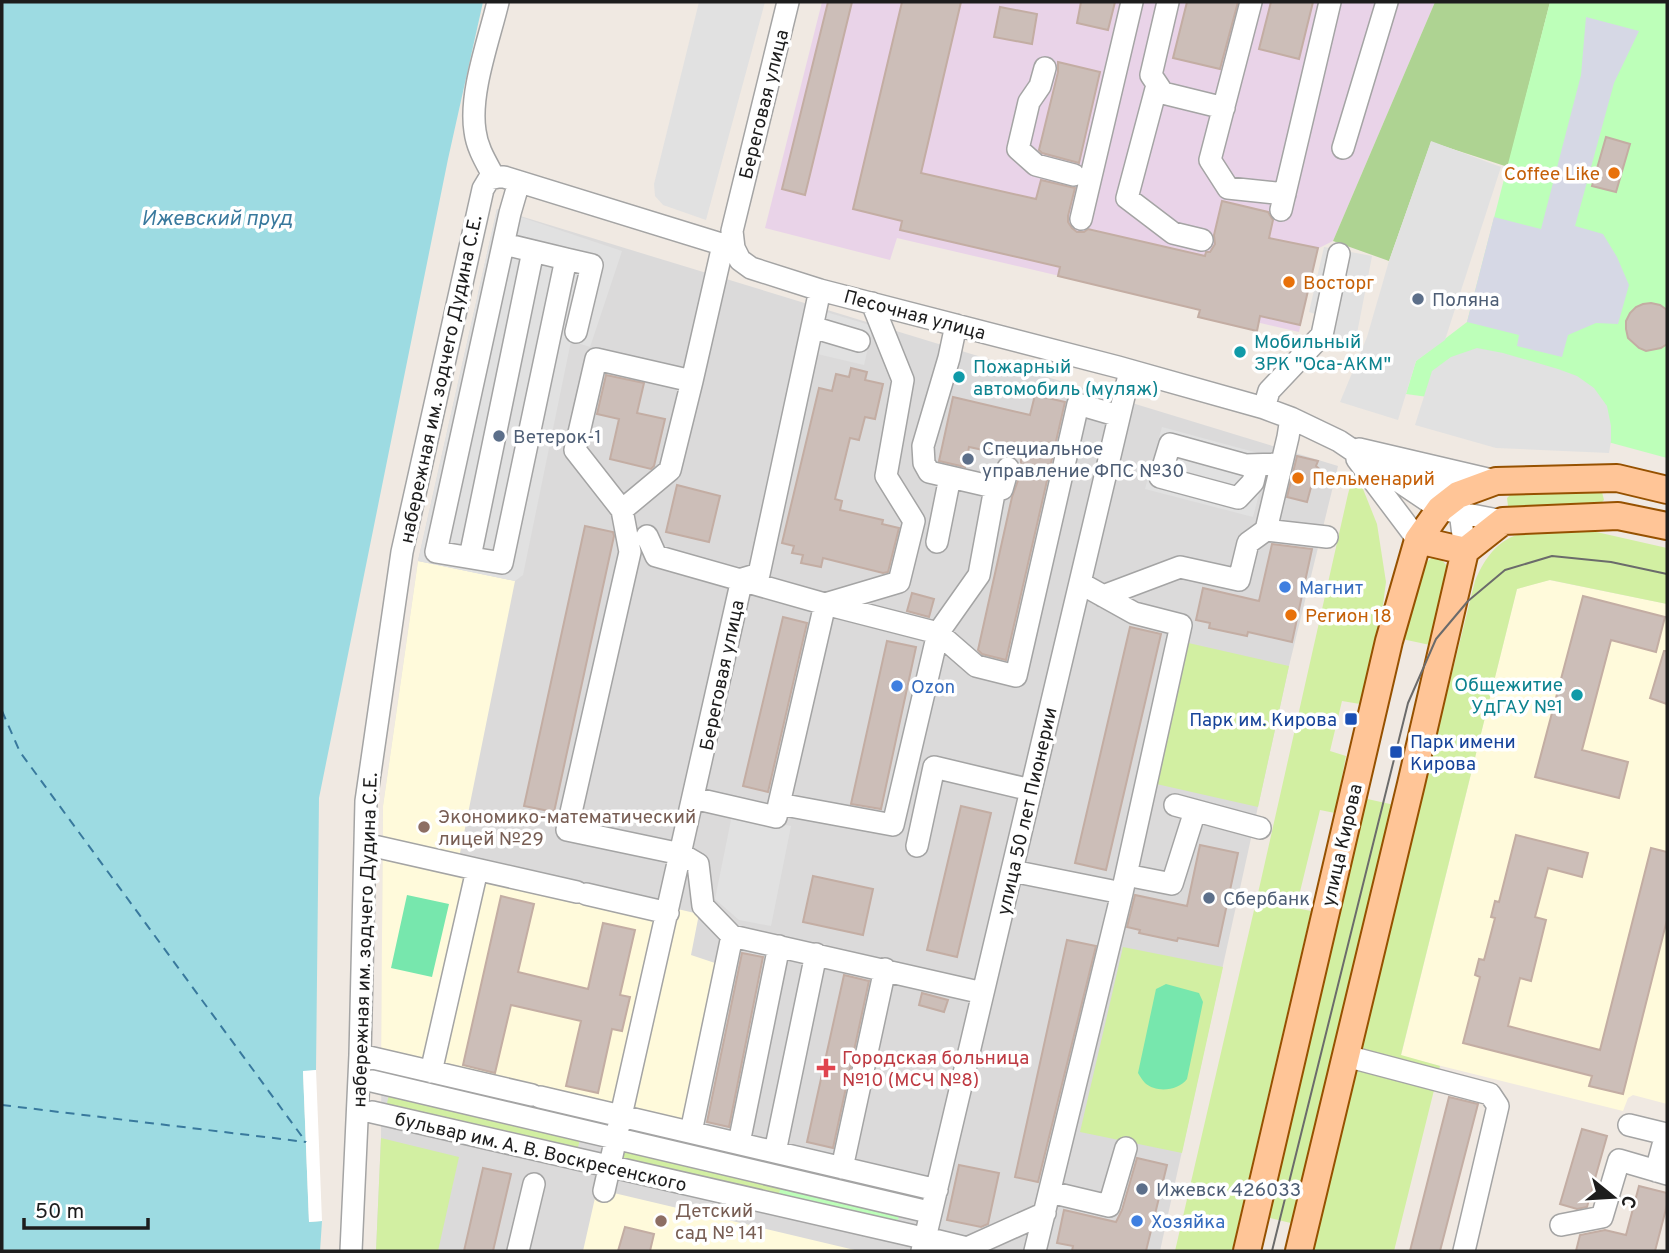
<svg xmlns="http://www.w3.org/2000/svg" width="1669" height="1253" viewBox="0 0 1669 1253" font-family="Overpass,sans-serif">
<rect width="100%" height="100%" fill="#f0e9e2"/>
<path fill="#dbdada" d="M497 209 1338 466 1289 666 1160 1251H376L381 1138 383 806 418 561Z"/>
<path fill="#e9d3e8" d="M822 2H1435L1333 241 1317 249 1299 332 897 238 890 260 765 228Z"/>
<path fill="#fffadb" d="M418 561 515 581 459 858 699 914 691 955 718 964 684 1124 381 1067 383 806Z
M1549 580 1667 604V1104L1633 1095 1628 1098 1623 1111 1401 1056 1517 589Z
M597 1189 859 1251H583Z"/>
<path fill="#d2efa2" d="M1355 469 1377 524 1386 582 1382 612 1360 704 1342 701 1330 751 1346 756 1335 813 1320 810 1296 908 1311 911 1232 1251H1175L1261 880 1348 494Z
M1598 488 1602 492 1604 500 1599 505 1513 507 1508 506 1507 498 1510 495Z
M1542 531H1592L1667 548V604L1550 580 1517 589 1401 1055 1440 1066 1394 1251H1308L1475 581C1483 562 1494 544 1514 536 1523 533 1533 533 1542 531Z
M1433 557 1442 560 1447 566 1448 574 1430 645 1402 639 1423 565Z
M1184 642 1289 666 1258 807 1152 783Z
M1363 798 1399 806 1299 1225 1262 1216Z
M1123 947 1223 967 1182 1153 1080 1132Z
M389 1095 580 1139 577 1151 386 1107Z
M381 1138 459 1157 438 1251H376Z
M621 1148 781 1185 778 1199 617 1162Z"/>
<path fill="#aed392" d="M1435 2H1550L1508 167 1431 142 1389 261 1333 241Z"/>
<path fill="#bdffb9" d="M1550 2H1667V458L1457 401 1406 394 1416 361 1467 322Z
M781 1185 900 1211 897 1225 778 1199Z"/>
<path fill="#77e7ad" d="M407 895 449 904 432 977 391 968Z
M1166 984 1199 993 1203 1002 1187 1079C1178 1091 1156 1093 1145 1083 1142 1080 1140 1076 1138 1073L1156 989Z"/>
<path fill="#e1e1e1" d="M699 2H765L706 220 663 205 655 196 654 184Z
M1431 141 1501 167 1445 340 1416 361 1398 420 1340 402 1367 337 1389 261Z
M497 209 622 251 590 347 571 341 523 575 515 581 418 561Z
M1324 247 1372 256 1355 344 1314 335 1318 315 1309 312Z
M823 311 873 326 864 365 813 353Z
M1477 348 1503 353 1558 369 1577 376 1594 388 1607 406 1611 426V441L1609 453 1496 448 1415 425 1432 371 1451 357Z
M1162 427 1269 456 1253 517 1145 489Z
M732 815 791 826 771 926 739 920 715 899Z"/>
<path fill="#d6d8e5" d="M1586 17 1639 31 1614 83 1575 226 1603 234 1617 257 1629 285 1618 324 1596 323 1568 335 1562 357 1517 346 1519 335 1467 322 1494 217 1541 229 1581 75Z"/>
<path fill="#9ddbe2" d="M2 2H483L448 159 319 798 316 1070 303 1072 309 1222 322 1221 320 1251H2Z"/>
<path fill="#fff" d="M316 1070 322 1221 309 1222 303 1071Z"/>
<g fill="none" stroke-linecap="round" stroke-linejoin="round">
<path stroke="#39799d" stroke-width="2" stroke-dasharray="9 7" stroke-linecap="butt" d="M2 711 20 752 306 1142
M2 1105 306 1142"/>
</g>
<path fill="#ccbeb8" stroke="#c3ada3" stroke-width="2" d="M828 2H852L805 195 782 189Z
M902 2H961L921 173 1036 199 1041 180 1075 188 1068 216V222L1072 228 1077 232H1084L1088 229 1205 256 1206 252H1210L1215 244 1214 235 1222 201 1268 212 1273 220 1269 238 1318 248 1300 325 1260 316 1257 331 1198 317 1200 310 1058 276 1060 267 900 230 902 221 853 209Z
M1081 2H1115L1108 30 1077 23Z
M1187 2H1238L1220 69 1173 58Z
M1271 2H1313L1299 59 1259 49Z
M1000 7 1037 14 1032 44 994 37Z
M1058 62 1100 72 1079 163 1042 153 1039 150 1058 72Z
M1606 137 1630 144 1616 192 1592 186Z
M1651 303 1660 305 1667 310V344L1661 348 1646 351 1639 348 1628 338 1626 329V321L1630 313 1636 307 1643 304Z
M851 368 867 372 865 380 883 384 875 419 865 417 859 440 850 438 835 499 842 501 840 510 883 520 882 524 899 528 888 572 883 573 823 558 821 567 801 563 803 555 792 553 794 546 782 543 819 388 832 391 836 374 849 377Z
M606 375 644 383 637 413 665 419 654 466 651 469 610 459 619 419 597 414Z
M1035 395 1065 402 1006 660 982 654 978 650 1012 497 1021 472V458L969 447 965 467 939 461 953 397 1030 415Z
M1297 456 1318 461 1316 466 1324 473 1314 476 1307 502 1287 497Z
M677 485 720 496 709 542 666 532Z
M585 526 613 532 614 536 554 812 524 806Z
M1272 544 1312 549 1292 642 1248 632 1247 636 1209 628 1210 623 1196 620 1203 588 1259 601Z
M912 593 934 599 929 617 907 611Z
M1583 596 1665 617 1656 652 1611 640 1582 750 1628 762 1619 798 1535 777Z
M783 617 807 623 768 792 743 786Z
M1130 627 1161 634 1106 870 1075 863Z
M887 641 916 647 881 809 851 804Z
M1664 651H1667V704L1650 698Z
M961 806 991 813 957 957 927 950Z
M1516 835 1588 853 1582 877 1548 868 1535 917 1546 920 1531 981 1520 978 1508 1026 1600 1050 1651 848 1667 852V920L1623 1094 1589 1086 1592 1076 1463 1043 1480 977 1475 975 1479 959 1484 960 1495 918 1491 917 1495 901 1499 902Z
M1200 845 1238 853 1218 946 1178 938 1177 941 1139 933 1140 930 1127 927 1135 895 1187 906Z
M813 876 873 889 863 935 803 922Z
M501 896 534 904 518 972 588 989 603 923 635 930 620 995 630 997 622 1031 612 1029 598 1093 566 1086 581 1021 511 1005 495 1073 463 1065Z
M1067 940 1096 946 1038 1182 1015 1177Z
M742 953 763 957 729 1127 707 1122Z
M844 975 869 981 833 1148 807 1142Z
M922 993 948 1000 944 1012 919 1005Z
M1449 1097 1478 1104 1440 1251H1410Z
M1582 1129 1607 1136 1587 1207 1577 1209 1560 1204Z
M1137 1158 1167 1165 1146 1251H1072L1073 1246 1057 1243 1064 1210 1116 1222 1122 1210Z
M959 1165 999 1173 988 1224 981 1227 947 1220Z
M483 1168 511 1174 493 1251H464Z
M1639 1186 1667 1193V1205L1655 1251H1576L1580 1235 1605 1230 1626 1235Z
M625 1227 654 1234 650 1251H618Z"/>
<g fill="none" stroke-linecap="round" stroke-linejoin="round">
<g stroke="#a4a4a4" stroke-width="24">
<path id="minor" d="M788 2 732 231 734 248 740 260 751 268 820 290 1118 367 1264 408 1291 418 1339 441 1440 509 1503 521
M1168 2 1151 75 1163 93 1224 108
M1251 2 1210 160 1228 188 1285 194
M1045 68 1040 86 1029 102 1018 149 1036 165 1074 175
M1157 85 1127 198 1173 233 1202 240
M1343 148 1387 2
M494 177C486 162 477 148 475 131 469 93 489 40 498 2
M1281 210 1330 2
M1081 219 1132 2
M504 244 566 259 502 563 436 552 510 213 519 182
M723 245 692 381 670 470 622 510 630 552 567 830 681 854 698 864 703 906 732 936 983 993
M566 259 592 265 576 332
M956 325 949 358 923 446 924 463 929 472 1002 489 1008 468
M812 327 859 341
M1264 408 1269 391 1322 335 1339 254
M1359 449 1496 481
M1357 459 1418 540
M1257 465 1253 482 1238 498 1160 477 1170 444 1246 465 1281 464
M1399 469 1458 495 1465 551
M622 510 575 450 596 359 692 381
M1266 530 1288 437 1291 418
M647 536 656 556 825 604 938 633 976 666 1016 676 1078 404 1119 416
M937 542 950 477
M470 557 533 251
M1080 583 1134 613 1181 625 1122 893
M1103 596 1180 567 1239 580 1248 543 1266 530 1327 537
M693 798 776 817 825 604 899 582 914 521 886 476 903 380 872 303
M779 804 893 825 938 633 979 575 995 488
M1175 805 1260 828
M365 844 577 892
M917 846 934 767 1031 790
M1012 871 1122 893 1035 1251
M1126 875 1172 884 1195 811
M586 894 668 913
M360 1055 532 1095
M1346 1056 1490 1094 1498 1106 1464 1251
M431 1072 477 870
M372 1081 920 1210
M540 1097 937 1190
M372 1112 914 1236
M1629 1125 1666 1134 1656 1171
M691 1132 732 936
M739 1143 779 946
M775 1152 816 954
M842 1168 885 969
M604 1191 742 579 759 574 820 290
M1050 1192 1109 1206 1126 1148
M1561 1225 1602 1217 1619 1160 1667 1174
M926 1238 967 1248 1045 1213
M351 1251 360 1055 366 801 402 552 483 189 489 179 498 177H504L734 248
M518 1251 534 1184
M922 1251 1130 371"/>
</g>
<g stroke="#965100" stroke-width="30">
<path id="major" d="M1503 521 1618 516 1667 526
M1418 540 1465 551
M1465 551 1503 521
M1247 1251 1389 641 1418 540 1440 509 1458 495 1496 481 1617 478 1667 490
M1299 1251 1411 784 1465 551"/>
</g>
<use href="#minor" stroke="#fff" stroke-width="21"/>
<use href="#major" stroke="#ffc597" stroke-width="26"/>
<path stroke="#6b6b6b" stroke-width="2" d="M1272 1251 1408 703 1436 639 1468 601 1505 570 1552 556 1611 562 1667 574"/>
</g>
<g fill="#e8710a" stroke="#fff" stroke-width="2.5">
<circle cx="1614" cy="173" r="7"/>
<circle cx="1289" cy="282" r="7"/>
<circle cx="1298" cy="478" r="7"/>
<circle cx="1291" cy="615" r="7"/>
</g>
<g fill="#5c6f8a" stroke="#fff" stroke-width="2.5">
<circle cx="1418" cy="299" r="7"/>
<circle cx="499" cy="436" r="7"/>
<circle cx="968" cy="459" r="7"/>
<circle cx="1209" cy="898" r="7"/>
<circle cx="1142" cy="1189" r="7"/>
</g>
<g fill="#0f9aa8" stroke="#fff" stroke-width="2.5">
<circle cx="1240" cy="352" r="7"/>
<circle cx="959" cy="377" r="7"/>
<circle cx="1577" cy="695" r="7"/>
</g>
<g fill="#3f7fe0" stroke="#fff" stroke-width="2.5">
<circle cx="1285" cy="587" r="7"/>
<circle cx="897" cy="686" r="7"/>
<circle cx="1137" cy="1221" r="7"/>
</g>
<g fill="#1a4fb4" stroke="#fff" stroke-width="2.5">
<rect x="1344" y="712" width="14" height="14" rx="3.5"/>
<rect x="1389" y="745" width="14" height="14" rx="3.5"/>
</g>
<g fill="#8d6e63" stroke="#fff" stroke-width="2.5">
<circle cx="424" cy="827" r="7"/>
<circle cx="661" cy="1221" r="7"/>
</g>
<path fill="#e0444e" stroke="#fff" stroke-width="2.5" d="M822.5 1057.5h7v7h7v7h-7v7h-7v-7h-7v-7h7z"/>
<g text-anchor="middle" stroke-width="7" stroke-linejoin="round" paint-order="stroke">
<g font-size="19" fill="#1d1d1d" stroke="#fff">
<text transform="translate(763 104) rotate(-76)" y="7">Береговая улица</text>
<text transform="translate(915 314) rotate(15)" y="7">Песочная улица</text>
<text transform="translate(440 379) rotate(-78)" y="7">набережная им. зодчего Дудина С.Е.</text>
<text transform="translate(721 675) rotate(-78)" y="7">Береговая улица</text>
<text transform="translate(1026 811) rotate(-77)" y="7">улица 50 лет Пионерии</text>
<text transform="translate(1341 845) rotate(-77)" y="7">улица Кирова</text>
<text transform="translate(364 940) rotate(-88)" y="7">набережная им. зодчего Дудина С.Е.</text>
<text transform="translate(541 1151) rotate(13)" y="7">бульвар им. А. В. Воскресенского</text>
</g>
<g font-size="19" fill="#c56008" stroke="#fff" text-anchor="start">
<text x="1600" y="180" text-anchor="end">Coffee Like</text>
<text x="1303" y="289">Восторг</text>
<text x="1312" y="485">Пельменарий</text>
<text x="1305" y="622">Регион 18</text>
</g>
<g font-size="19" fill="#4e5e75" stroke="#fff" text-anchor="start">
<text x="1432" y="306">Поляна</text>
<text x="513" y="443">Ветерок-1</text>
<text x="982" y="455">Специальное<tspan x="982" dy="22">управление ФПС №30</tspan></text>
<text x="1223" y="905">Сбербанк</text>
<text x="1156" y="1196">Ижевск 426033</text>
</g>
<g font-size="19" fill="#0d838f" stroke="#fff" text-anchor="start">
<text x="1254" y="348">Мобильный<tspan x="1254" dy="22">ЗРК "Оса-АКМ"</tspan></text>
<text x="973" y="373">Пожарный<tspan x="973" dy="22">автомобиль (муляж)</tspan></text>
<text x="1563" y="691" text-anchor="end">Общежитие<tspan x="1563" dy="22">УдГАУ №1</tspan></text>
</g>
<g font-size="19" fill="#366cbe" stroke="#fff" text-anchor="start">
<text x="1299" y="594">Магнит</text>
<text x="911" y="693">Ozon</text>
<text x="1151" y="1228">Хозяйка</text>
</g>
<g font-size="19" fill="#164399" stroke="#fff" text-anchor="end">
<text x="1337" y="726">Парк им. Кирова</text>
<text x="1410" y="748" text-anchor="start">Парк имени<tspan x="1410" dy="22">Кирова</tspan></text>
</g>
<g font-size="19" fill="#785e54" stroke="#fff" text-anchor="start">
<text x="438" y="823">Экономико-математический<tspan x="438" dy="22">лицей №29</tspan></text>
<text x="675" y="1217">Детский<tspan x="675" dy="22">сад № 141</tspan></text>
</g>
<g font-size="19" fill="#be3a42" stroke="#fff" text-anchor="start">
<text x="842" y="1064">Городская больница<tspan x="842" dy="22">№10 (МСЧ №8)</tspan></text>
</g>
<g font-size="21" font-style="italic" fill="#39799d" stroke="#fff">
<text x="217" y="225">Ижевский пруд</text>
</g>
</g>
<rect width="1669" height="1253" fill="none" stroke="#1d1d1d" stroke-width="7"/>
<g transform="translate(1613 1197) rotate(108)" stroke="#ffffff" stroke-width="5" paint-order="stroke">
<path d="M0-5L12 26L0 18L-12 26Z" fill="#1d1d1d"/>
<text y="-10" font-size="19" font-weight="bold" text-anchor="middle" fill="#1d1d1d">С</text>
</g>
<path d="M24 1218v10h124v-10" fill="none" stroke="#1d1d1d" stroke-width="3.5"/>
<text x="35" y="1218" font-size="21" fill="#1d1d1d" stroke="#ffffff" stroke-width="5" paint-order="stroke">50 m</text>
</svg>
